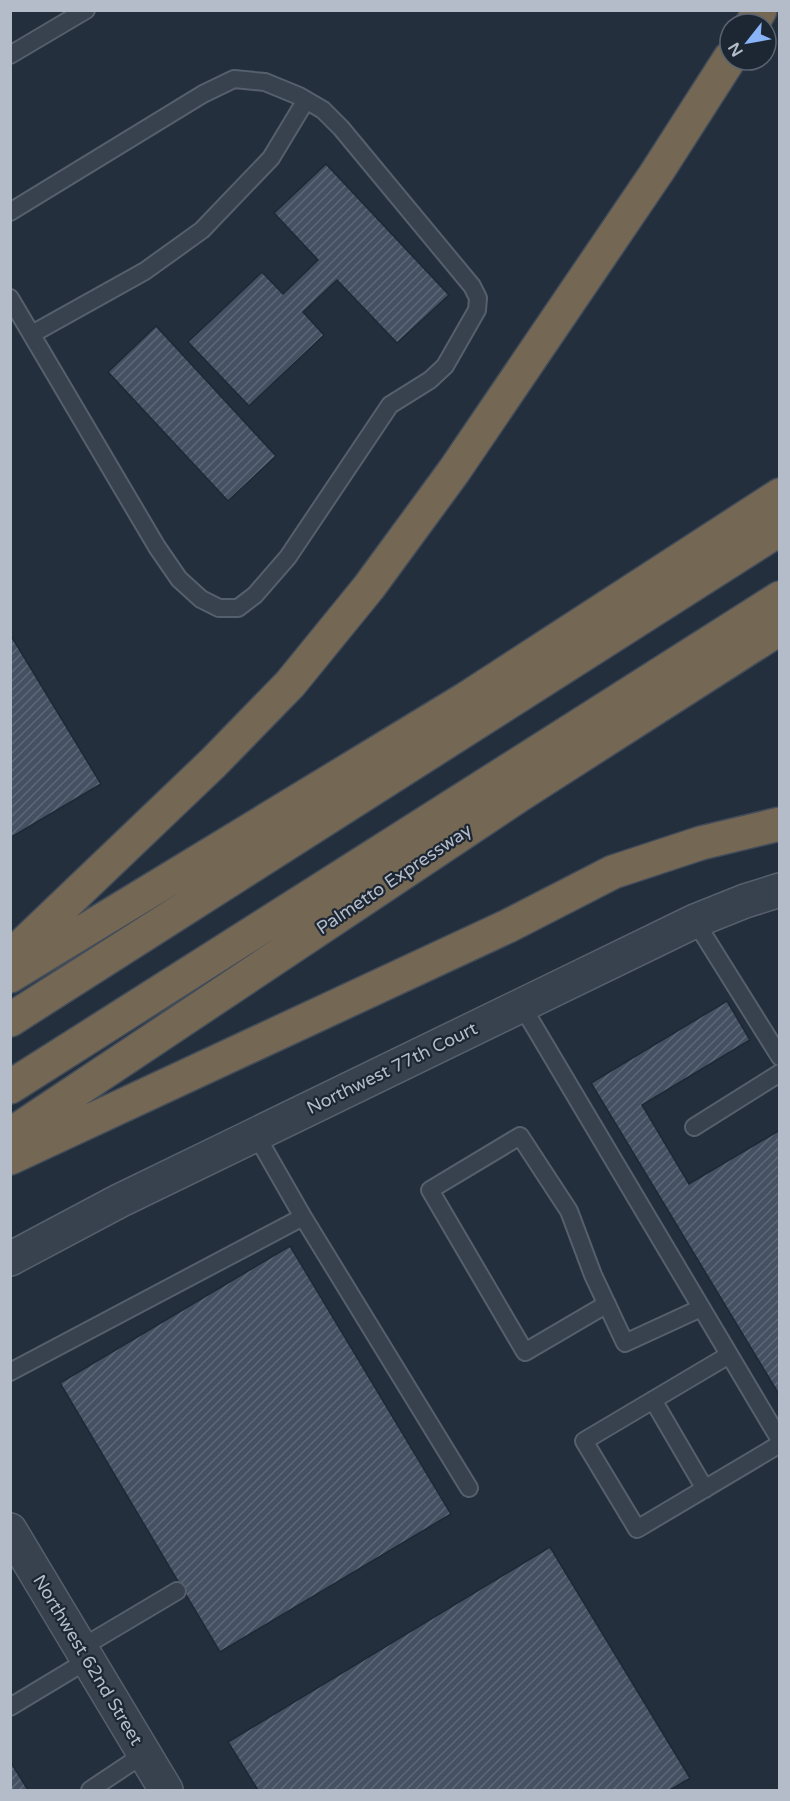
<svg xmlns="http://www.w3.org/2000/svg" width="790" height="1801" viewBox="0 0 790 1801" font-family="'Varela Round',sans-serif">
<defs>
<pattern id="building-hatch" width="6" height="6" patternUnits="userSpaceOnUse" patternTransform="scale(1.5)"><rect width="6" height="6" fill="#455162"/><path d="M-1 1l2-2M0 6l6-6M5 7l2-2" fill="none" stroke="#5d6877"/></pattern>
</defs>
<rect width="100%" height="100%" fill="#242f3e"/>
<path fill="url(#building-hatch)" stroke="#1f2835" stroke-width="1.5" d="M326 164 449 295 397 343 337 280 303 312 324 335 249 406 188 342 262 272 283 294 318 260 274 213Z
M156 326 276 456 228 501 108 372Z
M10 634 101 784 10 838Z
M727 1001 750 1040 642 1105 689 1184 780 1130V1396L591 1083Z
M290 1246 451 1514 220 1652 60 1383Z
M550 1547 690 1778 670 1790H258L228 1742Z
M10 1761 28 1790H10Z"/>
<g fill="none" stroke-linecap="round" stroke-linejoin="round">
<g stroke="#565f6c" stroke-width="20">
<path id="service" d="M10 55 86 10
M10 212 203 94 234 79 265 82 299 96 323 110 341 128 472 286 478 298 477 310 445 366 430 380 390 405 288 557 255 595 238 608H219L201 599 179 579 157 547 10 298
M32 334 145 271 202 230 271 158 306 100
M695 921 780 1057
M522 1006 780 1440
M694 1127 780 1073
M303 1217 469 1488
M607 1304 525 1352 430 1190 520 1136 569 1211 593 1275 625 1343 701 1308
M729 1355 584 1441 637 1529 780 1444
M10 1372 303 1217 256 1135
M653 1400 705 1489
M81 1648 177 1591
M10 1707 88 1660
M90 1790 144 1754"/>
</g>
<g stroke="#565f6c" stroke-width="36">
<path id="minor" d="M10 1530 166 1790"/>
</g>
<g stroke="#565f6c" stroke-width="36">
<path id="tertiary" d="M10 1259 119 1201 695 921 745 901 780 890"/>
</g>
<g stroke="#434c59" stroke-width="36">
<path id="motorway" d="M752 24 760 10
M10 957 213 763 290 684 369 587 454 471 657 172 730 58
M10 976 464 700 780 495
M10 1020 780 529
M10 1087 780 598
M10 1135 521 794 780 628
M10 1158 508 926 613 872 701 843 780 824"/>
</g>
<use href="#service" stroke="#38414e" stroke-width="16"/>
<use href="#minor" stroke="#38414e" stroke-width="33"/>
<use href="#tertiary" stroke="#38414e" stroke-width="33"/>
<use href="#motorway" stroke="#746855" stroke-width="33"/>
</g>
<g text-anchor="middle" stroke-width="4.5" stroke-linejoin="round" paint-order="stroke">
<g font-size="18" fill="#b4bcc9" stroke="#1d2633">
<text transform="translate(394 879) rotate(-34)" y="6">Palmetto Expressway</text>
<text transform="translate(392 1068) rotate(-26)" y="6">Northwest 77th Court</text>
<text transform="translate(88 1660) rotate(59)" y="6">Northwest 62nd Street</text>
</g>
</g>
<rect width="790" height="1801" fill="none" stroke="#b4bcc9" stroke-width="24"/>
<g transform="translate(748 42) rotate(239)"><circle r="28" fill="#1d2633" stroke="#59626f" stroke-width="1.5"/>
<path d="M0-4.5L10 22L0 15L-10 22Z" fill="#8ab4f8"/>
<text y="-9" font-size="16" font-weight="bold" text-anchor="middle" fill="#b4bcc9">N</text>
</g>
</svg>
